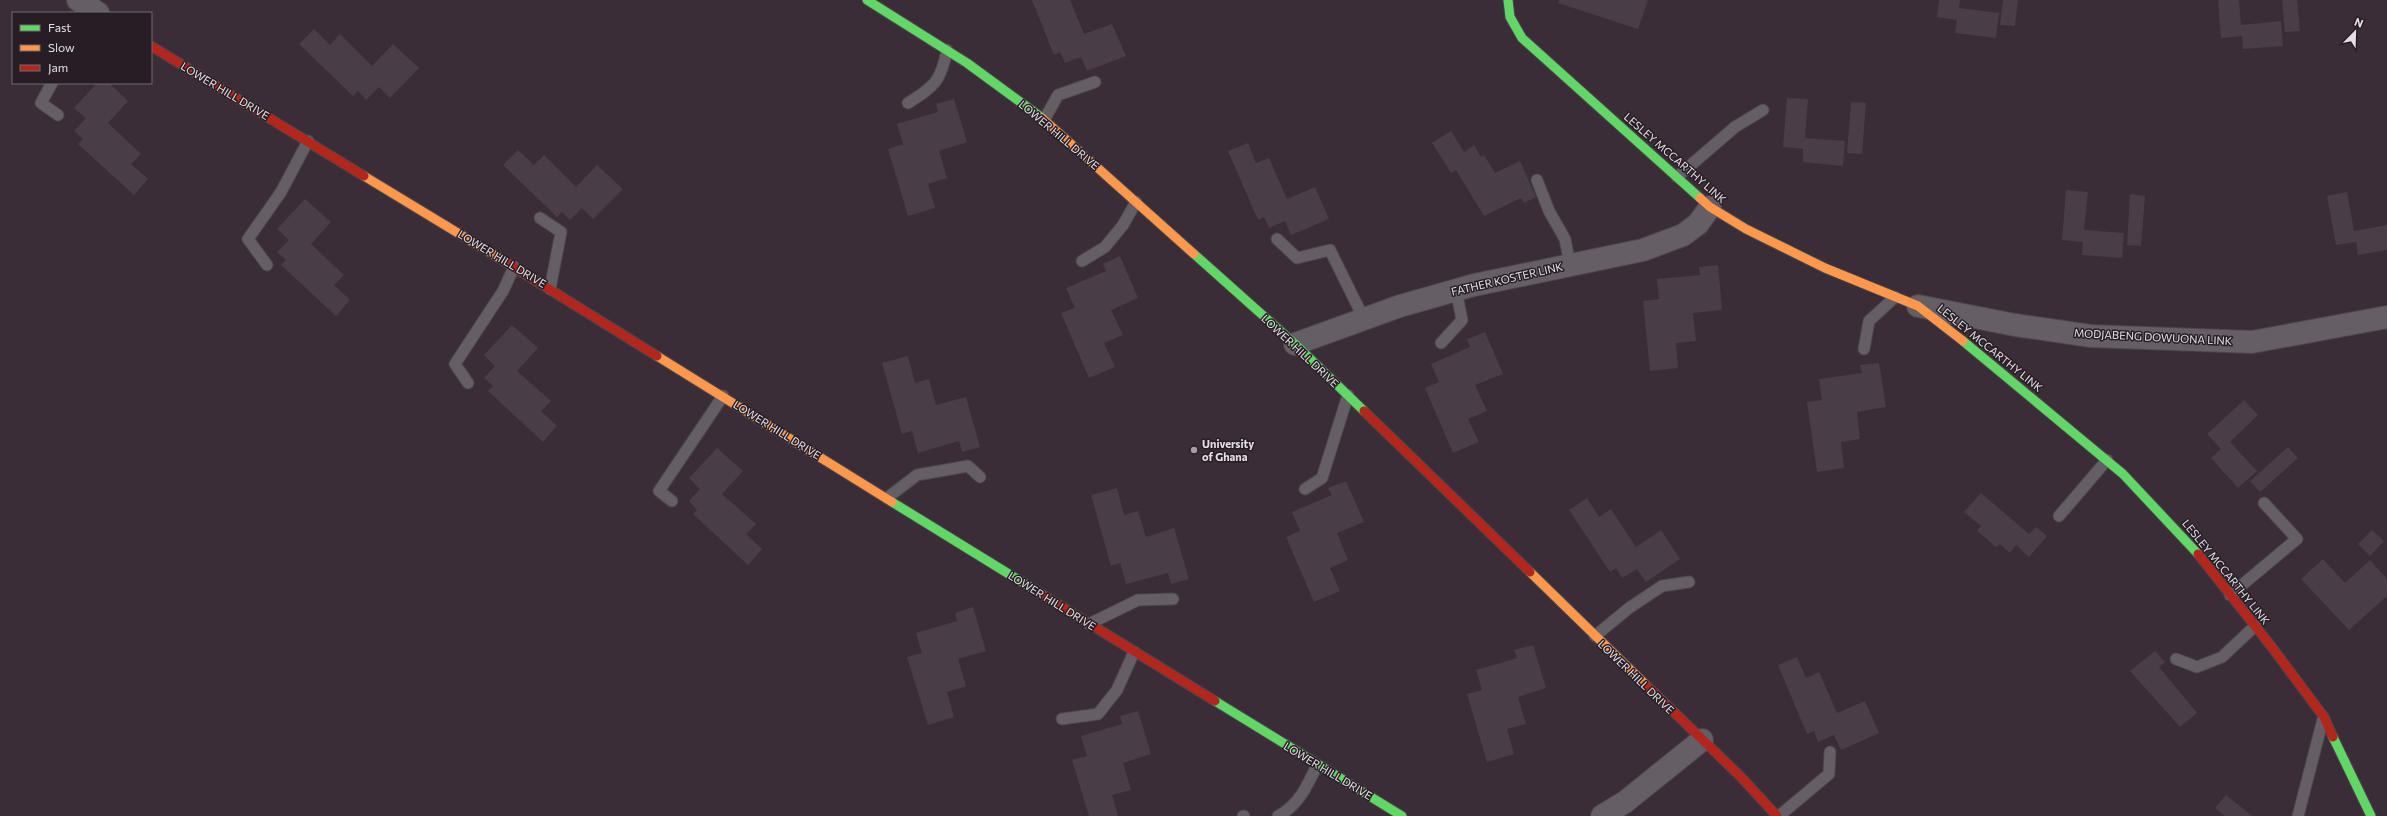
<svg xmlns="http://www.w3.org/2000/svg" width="2387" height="816" viewBox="0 0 2387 816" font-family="Commissioner,sans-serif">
<rect width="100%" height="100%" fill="#2e292e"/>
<path fill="#3a2d38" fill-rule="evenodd" d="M0 0H2387V816H0ZM13 13H151V83H13Z"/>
<path fill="#493d48" d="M1032 0H1070L1084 34 1112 24 1126 56 1087 71 1081 57 1065 63 1060 52 1054 55Z
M1559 0H1648L1638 29 1558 3Z
M1939 0H1960L1959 8 1999 13 1996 38 1955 33 1957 20 1937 17Z
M2003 0H2018L2015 26 2000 25Z
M2218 0H2239L2241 25 2281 21 2283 46 2243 49 2242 36 2221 38Z
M2282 0H2297L2300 31 2285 32Z
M314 29 330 45 340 34 372 66 393 44 419 68 390 98 379 87 366 100 358 91 353 96 299 44Z
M97 83H109L128 101 108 123 141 154 131 164 148 179 134 195 78 144 83 139 74 131 86 118 74 108Z
M1787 98 1808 99 1805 138 1845 141 1843 166 1803 162V149L1783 147Z
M954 99 967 142 939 151 947 178 928 184 935 208 908 216 888 149 903 144 897 124 938 112 936 104Z
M1851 102 1866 103 1862 154 1847 153Z
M1451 131 1464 152 1474 145 1481 157 1484 155 1495 173 1520 161 1536 197 1524 203 1521 198 1484 216 1456 170 1451 173 1432 143Z
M1248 143 1256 163 1269 158 1287 199 1315 187 1329 219 1291 235 1285 221 1269 228 1264 217 1258 220 1228 151Z
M518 150 534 165 544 155 576 187 597 165 623 189 593 219 582 208 570 220 562 212 557 217 503 165Z
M2066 190 2088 192 2084 230 2124 233 2122 258 2082 255 2083 242 2062 240Z
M2347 192 2354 231 2387 225V250L2358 255 2356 242 2336 245 2327 196Z
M2130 194 2145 196 2141 246 2127 245Z
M305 199 331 222 311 244 344 275 334 285 350 300 336 316 281 265 286 260 277 252 289 240 277 229Z
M1120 256 1138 298 1111 310 1123 335 1104 343 1115 367 1089 378 1061 313 1075 308 1066 288 1106 271 1103 264Z
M1718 265 1722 310 1693 313 1696 341 1676 343 1678 368 1650 371 1643 301 1659 299 1657 279 1700 275 1699 267Z
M512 325 538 348 517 371 551 401 541 411 557 426 543 442 488 391 493 386 484 378 495 366 484 355Z
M1485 332 1503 374 1475 385 1487 411 1468 419 1479 442 1453 453 1425 388 1439 382 1431 364 1470 347 1467 339Z
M908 356 915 383 929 379 936 405 966 397 980 447 962 452 959 441 918 453 912 431 902 434 882 363Z
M1879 363 1886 407 1857 412 1860 439 1841 442 1844 468 1817 472 1807 402 1822 400 1819 379 1862 373 1860 365Z
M2244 400 2258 415 2230 442 2257 471 2238 488 2211 458 2221 449 2207 434Z
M2288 447 2298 458 2260 492 2250 481Z
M717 448 743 471 722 494 756 524 746 534 762 549 748 565 693 514 697 510 689 501 700 489 689 478Z
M1346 481 1364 522 1337 533 1348 560 1330 568 1340 591 1314 602 1286 537 1300 531 1292 512 1332 495 1328 488Z
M1117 488 1124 515 1138 511 1146 537 1174 528 1189 579 1171 584 1168 573 1126 584 1120 563 1111 566 1091 495Z
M1981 493 2029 534 2036 527 2047 536 2029 557 2016 545 2010 553 2000 544 1996 547 1977 531 1981 526 1964 512Z
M1587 498 1599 517 1611 509 1636 547 1661 530 1680 559 1646 582 1637 569 1622 578 1616 568 1610 572 1569 510Z
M2372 530 2384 541 2370 556 2358 544Z
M2323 559 2345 583 2370 560 2387 579V596L2349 630 2301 579Z
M973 607 986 651 958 659 966 686 947 692 954 717 928 725 907 657 922 653 916 633 957 621 955 613Z
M1533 645 1546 688 1518 697 1526 724 1507 729 1514 754 1487 762 1467 694 1482 690 1476 670 1517 658 1514 650Z
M2155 651 2165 662 2159 667 2197 713 2180 727 2130 671Z
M1797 657 1806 678 1819 672 1837 713 1865 701 1879 733 1841 750 1834 735 1818 742 1814 731 1807 734 1778 665Z
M1138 711 1151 754 1123 763 1131 790 1112 795 1118 816H1089L1072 760 1087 756 1081 736 1122 724 1120 716Z
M2226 795 2252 816H2225L2215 808Z"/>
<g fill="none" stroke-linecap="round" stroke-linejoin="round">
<g stroke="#4a474a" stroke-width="13">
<path id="lane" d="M52 83 41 103 58 115
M908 103C935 86 941 81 947 50
M1044 120 1058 95 1095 82
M1677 177 1735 127 1763 110
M1537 180 1549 211 1565 239 1570 265
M540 218 561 232 550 289
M1277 239 1297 258 1330 250 1364 319
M1082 261 1105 247 1123 225 1136 202
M267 265 248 239 281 192 308 141
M1441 343 1462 320 1456 290
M1864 349 1869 321 1895 297
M468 383 455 364 503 291 514 267
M1305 489 1322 478 1348 395
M887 498 917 475 968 466 980 477
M672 501 659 491 723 396
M2059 516 2107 460
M2230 595 2297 539 2264 503
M1089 624 1138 600 1173 599
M1595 636 1629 608 1662 586 1689 582
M2176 659 2197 667 2222 657 2255 626
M1062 719 1098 714 1117 690 1134 652
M1243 816H1244
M1278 816C1298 806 1308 785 1317 765
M1779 816 1829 774 1830 752
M2298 816 2323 719"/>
</g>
<g stroke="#4a474a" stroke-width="24">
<path id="street" d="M78 0 98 13
M1918 306 2015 325 2091 336 2252 342 2387 317
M1295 344 1400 306 1474 285 1643 250 1683 235 1698 224 1710 207
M1602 816 1625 802 1702 740"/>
</g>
<g stroke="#4a474a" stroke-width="11">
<path id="fast" d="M867 0 967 63 1042 118
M1508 0 1510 17 1522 38 1700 198
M1194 254 1295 344 1364 411
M1963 341 2123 474 2198 554
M892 502 1043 595
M1215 701 1402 816
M2333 737 2371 816"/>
</g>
<g stroke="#4a474a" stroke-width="11">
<path id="slow" d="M1042 118 1194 254
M364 176 504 261
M1700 198 1710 207 1746 229 1825 268 1918 306 1963 341
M657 356 892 502
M1530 572 1646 685"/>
</g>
<g stroke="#4a474a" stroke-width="11">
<path id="jam" d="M151 46 364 176
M504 261 657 356
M1364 411 1530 572
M2198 554 2271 646 2324 717 2333 737
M1043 595 1215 701
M1646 685 1740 776 1777 816"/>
</g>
<use href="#lane" stroke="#655e64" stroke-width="11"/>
<use href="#street" stroke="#655e64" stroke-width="22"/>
<use href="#fast" stroke="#63d668" stroke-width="9"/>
<use href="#slow" stroke="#ff974d" stroke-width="9"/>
<use href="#jam" stroke="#b3261e" stroke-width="9"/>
</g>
<circle fill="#a59fa4" stroke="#271e25" stroke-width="1.5" cx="1194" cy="450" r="4"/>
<g text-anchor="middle" stroke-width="3" stroke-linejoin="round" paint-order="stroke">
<g font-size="11" fill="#e5dfe4" stroke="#271e25">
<text transform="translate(225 91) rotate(31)" y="4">LOWER HILL DRIVE</text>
<text transform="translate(1059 135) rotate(40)" y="4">LOWER HILL DRIVE</text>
<text transform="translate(1675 158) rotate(41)" y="4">LESLEY MCCARTHY LINK</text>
<text transform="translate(502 259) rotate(31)" y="4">LOWER HILL DRIVE</text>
<text transform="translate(1507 279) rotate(-13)" y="4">FATHER KOSTER LINK</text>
<text transform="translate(2153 337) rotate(3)" y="4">MODJABENG DOWUONA LINK</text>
<text transform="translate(1990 348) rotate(39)" y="4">LESLEY MCCARTHY LINK</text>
<text transform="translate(1300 351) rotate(43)" y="4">LOWER HILL DRIVE</text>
<text transform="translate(777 430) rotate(32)" y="4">LOWER HILL DRIVE</text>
<text transform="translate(2226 572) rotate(51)" y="4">LESLEY MCCARTHY LINK</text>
<text transform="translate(1052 601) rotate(32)" y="4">LOWER HILL DRIVE</text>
<text transform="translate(1636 677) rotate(44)" y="4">LOWER HILL DRIVE</text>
<text transform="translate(1328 771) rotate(31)" y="4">LOWER HILL DRIVE</text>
</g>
<g font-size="11" font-weight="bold" fill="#e5dfe4" stroke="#271e25" text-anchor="start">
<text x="1202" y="448">University<tspan x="1202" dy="13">of Ghana</tspan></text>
</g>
</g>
<rect x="12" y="12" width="140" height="72" fill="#271e25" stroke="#736b71"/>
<rect x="20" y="25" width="20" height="6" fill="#63d668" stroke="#736b71"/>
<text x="48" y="32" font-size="12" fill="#e5dfe4">Fast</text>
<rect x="20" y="45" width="20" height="6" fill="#ff974d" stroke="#736b71"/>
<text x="48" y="52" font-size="12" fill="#e5dfe4">Slow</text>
<rect x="20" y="65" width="20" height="6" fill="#b3261e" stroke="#736b71"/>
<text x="48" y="72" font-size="12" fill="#e5dfe4">Jam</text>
<g transform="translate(2355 32) rotate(23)" stroke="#271e25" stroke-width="3" paint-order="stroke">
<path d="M0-3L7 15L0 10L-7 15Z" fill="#e5dfe4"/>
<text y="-6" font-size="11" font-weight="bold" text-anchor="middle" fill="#e5dfe4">N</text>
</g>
</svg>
